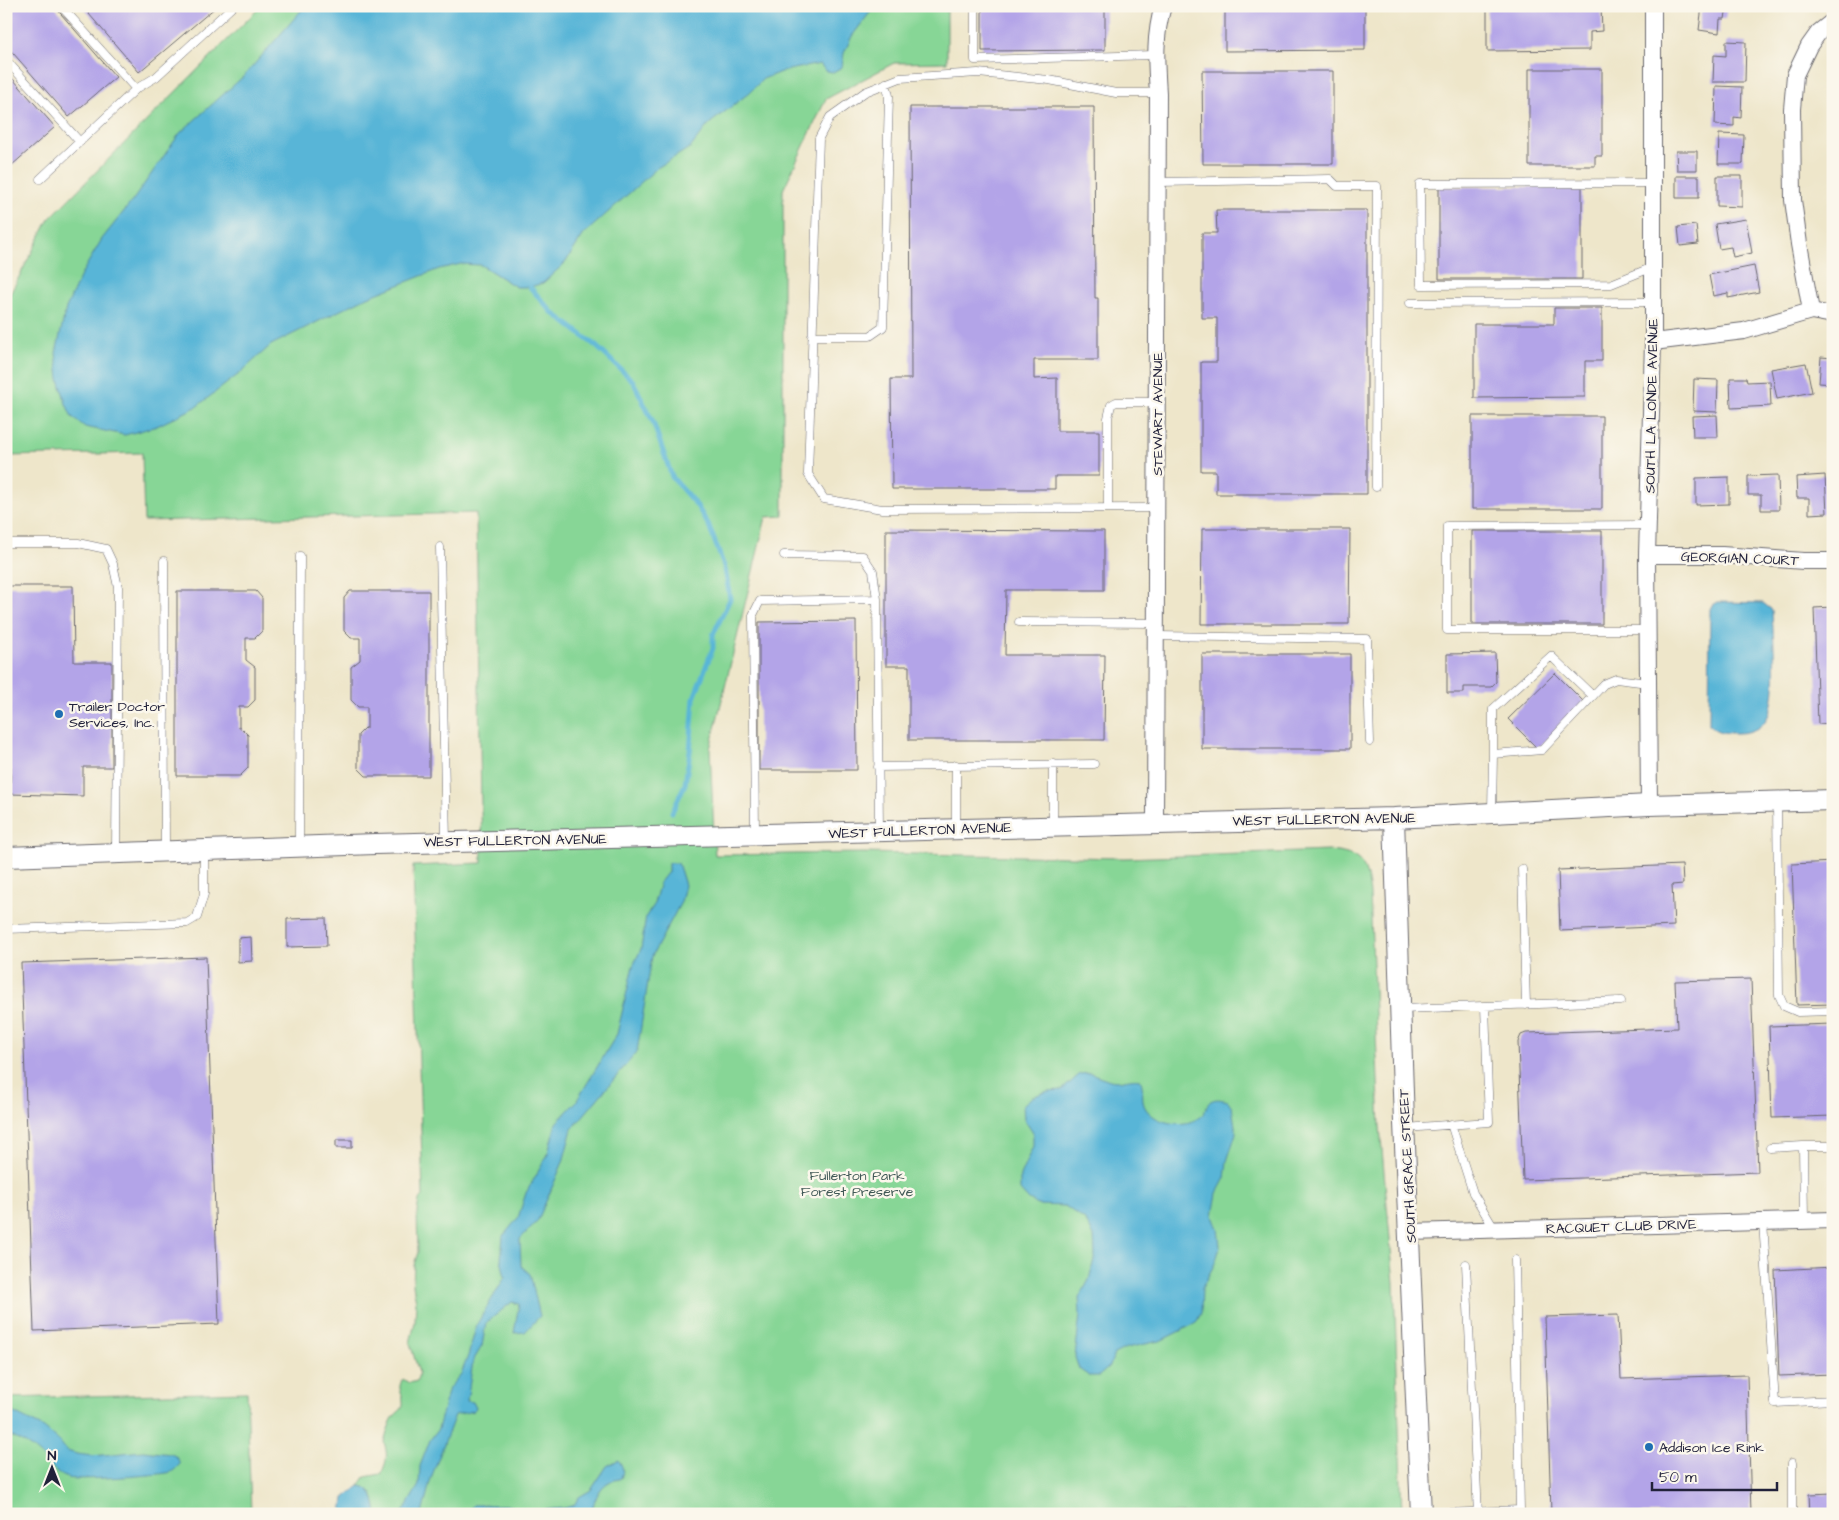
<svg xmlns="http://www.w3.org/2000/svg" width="1839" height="1520" viewBox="0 0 1839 1520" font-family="'Architects Daughter',sans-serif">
<rect width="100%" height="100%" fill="#fbf7ec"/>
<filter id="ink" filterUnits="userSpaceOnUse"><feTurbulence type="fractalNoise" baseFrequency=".02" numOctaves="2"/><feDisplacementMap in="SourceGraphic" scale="10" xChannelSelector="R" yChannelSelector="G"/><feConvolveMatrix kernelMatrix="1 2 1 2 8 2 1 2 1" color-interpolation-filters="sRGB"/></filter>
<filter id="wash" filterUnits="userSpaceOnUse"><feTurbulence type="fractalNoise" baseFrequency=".0096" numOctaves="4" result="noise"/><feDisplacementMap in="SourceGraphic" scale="20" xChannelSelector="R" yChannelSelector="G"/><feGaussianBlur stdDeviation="1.12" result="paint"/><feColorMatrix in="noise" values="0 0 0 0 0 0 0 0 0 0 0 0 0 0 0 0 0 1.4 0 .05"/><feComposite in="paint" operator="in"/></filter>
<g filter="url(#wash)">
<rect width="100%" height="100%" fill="#eee6ca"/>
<path fill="#87d696" stroke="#547c68" d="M261 6H947V62L894 63 826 99 783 190V516L766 517 710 749 715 855 862 853 1124 858 1329 851C1362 854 1366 863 1370 894L1380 1127 1394 1283 1402 1514H377C375 1502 373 1487 359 1486L365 1477 381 1474C387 1462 388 1455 384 1442 387 1434 389 1422 395 1415 399 1411 404 1409 403 1402 403 1392 396 1389 403 1379L409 1383 417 1381 419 1373 410 1343 415 1322 416 1302 413 1284 414 1265 418 1252 417 1212 419 1200 423 1196 413 866 482 863 476 513 144 521 142 453 6 456V302L49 219Z
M247 1392 251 1514H6V1398Z"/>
<path fill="#58b5d7" stroke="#3d6c89" d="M305 6H875L852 36 844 53 842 67 833 72 826 71 820 64 783 71 763 79 749 93 709 124 691 147 657 168 584 234 565 263 543 283 530 287H516L481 265 461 264 439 269 363 299 271 345 239 374 196 407 157 426 125 435 85 427 72 417 66 404 59 379 56 353 66 308 82 273 102 239 133 200 180 133 245 75Z
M1717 602 1763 603 1772 610C1773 636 1779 695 1768 716 1762 729 1750 733 1737 733 1727 733 1715 733 1709 724L1710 609 1712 605Z
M668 863H678L685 885 681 902 652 956 637 1052 572 1129 563 1162 538 1220 520 1239 521 1266 530 1274 540 1316 525 1332 514 1333 519 1304 512 1302 486 1323 482 1346 473 1361 467 1401 473 1402 476 1408 473 1411 455 1415 431 1478 422 1514H402L419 1485 420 1466 430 1440 438 1429 449 1388 461 1374 468 1356 477 1324 505 1277 501 1259 503 1236 518 1218 526 1193 547 1156 556 1123 576 1102 617 1034 633 966 641 949 646 916 653 907 660 882 668 872Z
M1090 1073C1097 1075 1103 1078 1110 1080 1120 1083 1129 1077 1140 1079 1145 1089 1140 1101 1146 1109 1157 1125 1188 1129 1202 1115 1207 1111 1206 1102 1213 1100 1218 1098 1223 1100 1228 1101L1232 1107 1236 1133 1227 1161 1225 1178 1217 1193 1213 1216 1218 1229 1220 1246 1216 1261 1202 1288 1201 1313 1196 1323 1160 1341 1126 1348 1114 1354 1110 1366 1099 1376H1089L1079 1369 1075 1357 1080 1315 1079 1298 1089 1280 1095 1255 1094 1236 1085 1220 1065 1206 1038 1205 1029 1200 1020 1190V1176L1033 1146V1133L1024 1119 1023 1105 1032 1097 1048 1091 1062 1090 1080 1074Z
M6 1409 44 1428 60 1442 67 1451 77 1454 92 1456 143 1451 171 1454 177 1457 180 1464C177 1467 175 1470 171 1472 164 1475 75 1481 68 1478 55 1474 49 1462 39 1454 29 1445 18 1439 6 1434Z
M618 1460C623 1466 624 1470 621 1478 618 1480 612 1480 609 1482 598 1488 594 1502 591 1514H467L473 1505H506L530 1511 565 1508 574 1505 579 1497 591 1490 607 1466Z
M359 1486C373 1487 375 1502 377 1514H342L344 1498Z"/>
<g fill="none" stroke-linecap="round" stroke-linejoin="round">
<path stroke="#58b5d7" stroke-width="5" d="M530 287 552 312 596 346 633 381 653 422 672 477 697 506 709 526 725 569 730 599 713 635V648L694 698 690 752 685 784 672 812"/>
</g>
<g id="blocks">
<path fill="#b3a4e8" d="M6 6H54L116 77 69 117 6 45Z
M82 6H217L139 72Z
M982 6H1105V50L982 51Z
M1225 6H1365V50L1225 51Z
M1487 6H1601L1602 31 1590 32V50L1487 51Z
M1702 6H1727L1725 19H1720L1719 33 1699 30Z
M1726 41 1746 42 1745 82H1713L1714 55 1726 56Z
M1529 69H1602V156H1595V166H1529Z
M6 71 55 127 11 166 6 161Z
M1202 71H1333V164H1203Z
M1716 86 1742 87 1741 118 1734 117V126L1715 125Z
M910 107H1094L1095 298H1098V360H1034V379L1057 378V431H1099V476H1055V489H892L891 379H911Z
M1719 134 1744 135 1743 164H1718Z
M1676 151H1697V170H1677Z
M1676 176H1699V198H1676Z
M1717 176H1742V207L1717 206Z
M1439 187H1582V279H1439Z
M1216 210H1367V494H1216V471H1201V362H1217V318H1202V233H1217Z
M1746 219 1752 253 1733 257 1731 247 1719 249 1715 224Z
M1696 225 1698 244 1680 246 1678 227Z
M1754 266 1759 292 1728 298V293L1713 296 1709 275Z
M1554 308H1602V361H1585V397L1474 398V324H1554Z
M1821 357 1833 358V384L1819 383Z
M1806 363 1812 392 1777 399 1771 369Z
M1730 378H1746L1747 382 1770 381 1771 406 1731 408Z
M1694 379 1718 380 1717 412 1693 411Z
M1717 415 1718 437H1693L1692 416Z
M1472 416H1602V509H1472Z
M1778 475 1779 510H1761V495H1748V476Z
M1825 475 1827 513 1809 514V498H1797L1796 477Z
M1729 477V504L1696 505V478Z
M1202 529H1350L1349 624H1201Z
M886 530 1104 531V590H1006L1005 655H1105L1104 740H909V666H886Z
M1472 531H1602V624H1472Z
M6 586H73L74 662H112V767H83V796L10 794 11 767H6Z
M177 591H256L262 598V631L255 638H246V660L255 667V700L248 707H239V728H241L248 735V768L240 776H177Z
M350 591H429V776H366L358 768V735L365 728H367V707H358L351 700V667L360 660V638H351L344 631V598Z
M1833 607V723L1818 724 1814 608Z
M856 621 857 770H759V622Z
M1495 653 1496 682 1491 687H1464V693H1447V654Z
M1202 654H1350V749H1202Z
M1555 673 1584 702 1538 749 1508 719Z
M1833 862V1004L1797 1005 1792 864Z
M1682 865 1683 884 1672 885 1674 926 1560 931 1558 870Z
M326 918 327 946 287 947V919Z
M251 937 252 961 238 962V938Z
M206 957 219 1324 34 1331 21 963Z
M1751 979 1758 1172 1523 1180 1518 1042 1521 1035 1526 1033 1677 1028 1675 981Z
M1833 1024V1116L1772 1118 1769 1026Z
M336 1140H352V1148H336Z
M1833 1267V1374L1779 1376 1775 1270Z
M1618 1315 1621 1379 1747 1375 1751 1514H1551L1545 1317Z
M1833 1493V1514H1810L1809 1494Z"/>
</g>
</g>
<g filter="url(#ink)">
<use href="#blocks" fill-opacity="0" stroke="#69676d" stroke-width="1"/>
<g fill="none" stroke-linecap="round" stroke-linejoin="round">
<g stroke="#69676d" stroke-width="9">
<path id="service" d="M61 6 136 89
M975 6V60L1155 55
M6 60 80 142
M40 179 136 89 156 77 233 6
M1158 182 1330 179 1337 186H1377L1376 487
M1653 267 1611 284 1421 285 1420 184 1653 183
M1410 303 1653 302
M812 336H870L883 327 889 96 886 83
M1108 508V418L1111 405 1116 402H1157
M1157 508 882 509 824 499 808 474 819 138 830 117 865 92 900 78 978 73 1049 80 1116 93H1158
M6 543H78L106 549 113 564 118 587 116 853
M440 547 446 842
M784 555 863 556 873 571 877 599 879 831
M164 561 165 851
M1019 622 1156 623
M1648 630H1447V526L1648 525
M1156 636 1367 639 1370 742
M1493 754V709L1551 656 1593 696
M956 765V829
M878 767 1094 764
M1777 803 1779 995 1784 1006 1798 1012 1833 1011
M1492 812 1493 754 1542 750 1604 684 1616 679 1648 683
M1053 826V764
M755 833 753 615 760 601 877 599
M299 846 300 556
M1522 869 1526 1005
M6 929 187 923 197 917 204 894V852
M1401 1009 1621 1001
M1451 1124 1473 1193 1495 1230
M1405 1128 1489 1122 1485 1006
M1803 1146H1833
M1770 1148 1803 1146 1804 1221
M1763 1222 1775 1403 1833 1400
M1466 1264 1478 1514
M1792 1463V1514
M1421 1514 1520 1510 1515 1260"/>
</g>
<g stroke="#69676d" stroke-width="18">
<path id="minor" d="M1811 311 1799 244 1793 200 1792 109 1795 75 1809 46 1819 32 1833 21
M1653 342 1744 331 1811 311 1833 315
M1647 555H1722L1804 561H1833
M1649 805 1647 555 1653 342V6
M1155 823 1158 93C1156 63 1154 36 1163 6
M1410 1232 1833 1220"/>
</g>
<g stroke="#69676d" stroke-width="22">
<path id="tertiary" d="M1394 818 1404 1123 1421 1514
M6 857 375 844 1394 818 1649 805 1833 800"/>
</g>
<use href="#service" stroke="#fff" stroke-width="8"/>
<use href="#minor" stroke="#fff" stroke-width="16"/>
<use href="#tertiary" stroke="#fff" stroke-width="20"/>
</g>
</g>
<g fill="#1f6fb2" stroke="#fbf7ec" stroke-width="2">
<circle cx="59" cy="714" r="5"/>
<circle cx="1649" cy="1447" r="5"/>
</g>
<g text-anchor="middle" stroke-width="5" stroke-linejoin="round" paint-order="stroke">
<g font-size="14" fill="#22223b" stroke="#fbf7ec">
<text transform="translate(1651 406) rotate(-89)" y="5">SOUTH LA LONDE AVENUE</text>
<text transform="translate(1157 414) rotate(-90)" y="5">STEWART AVENUE</text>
<text transform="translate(1740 558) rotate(2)" y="5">GEORGIAN COURT</text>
<text transform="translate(1324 819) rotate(-1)" y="5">WEST FULLERTON AVENUE</text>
<text transform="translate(920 830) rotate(-2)" y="5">WEST FULLERTON AVENUE</text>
<text transform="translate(515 840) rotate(-1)" y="5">WEST FULLERTON AVENUE</text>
<text transform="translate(1407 1166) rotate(-93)" y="5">SOUTH GRACE STREET</text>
<text transform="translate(1621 1226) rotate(-2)" y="5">RACQUET CLUB DRIVE</text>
</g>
<g font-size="14" fill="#22223b" stroke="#fbf7ec" text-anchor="start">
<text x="69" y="711">Trailer Doctor<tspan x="69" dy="16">Services, Inc.</tspan></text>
<text x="1659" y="1452">Addison Ice Rink</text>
</g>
<g font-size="14" fill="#405856" stroke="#fbf7ec">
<text x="857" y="1180">Fullerton Park<tspan x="857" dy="16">Forest Preserve</tspan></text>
</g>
</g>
<rect width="1839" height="1520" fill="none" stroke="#fbf7ec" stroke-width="25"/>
<g transform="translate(52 1468)" stroke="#fbf7ec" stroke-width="4" paint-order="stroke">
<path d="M0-4L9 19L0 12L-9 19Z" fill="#22223b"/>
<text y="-8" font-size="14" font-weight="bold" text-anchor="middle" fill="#22223b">N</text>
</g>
<path d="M1652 1482v8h125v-8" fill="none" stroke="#22223b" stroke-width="2.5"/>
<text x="1659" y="1482" font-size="15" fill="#22223b" stroke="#fbf7ec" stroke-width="4" paint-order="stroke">50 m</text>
</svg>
